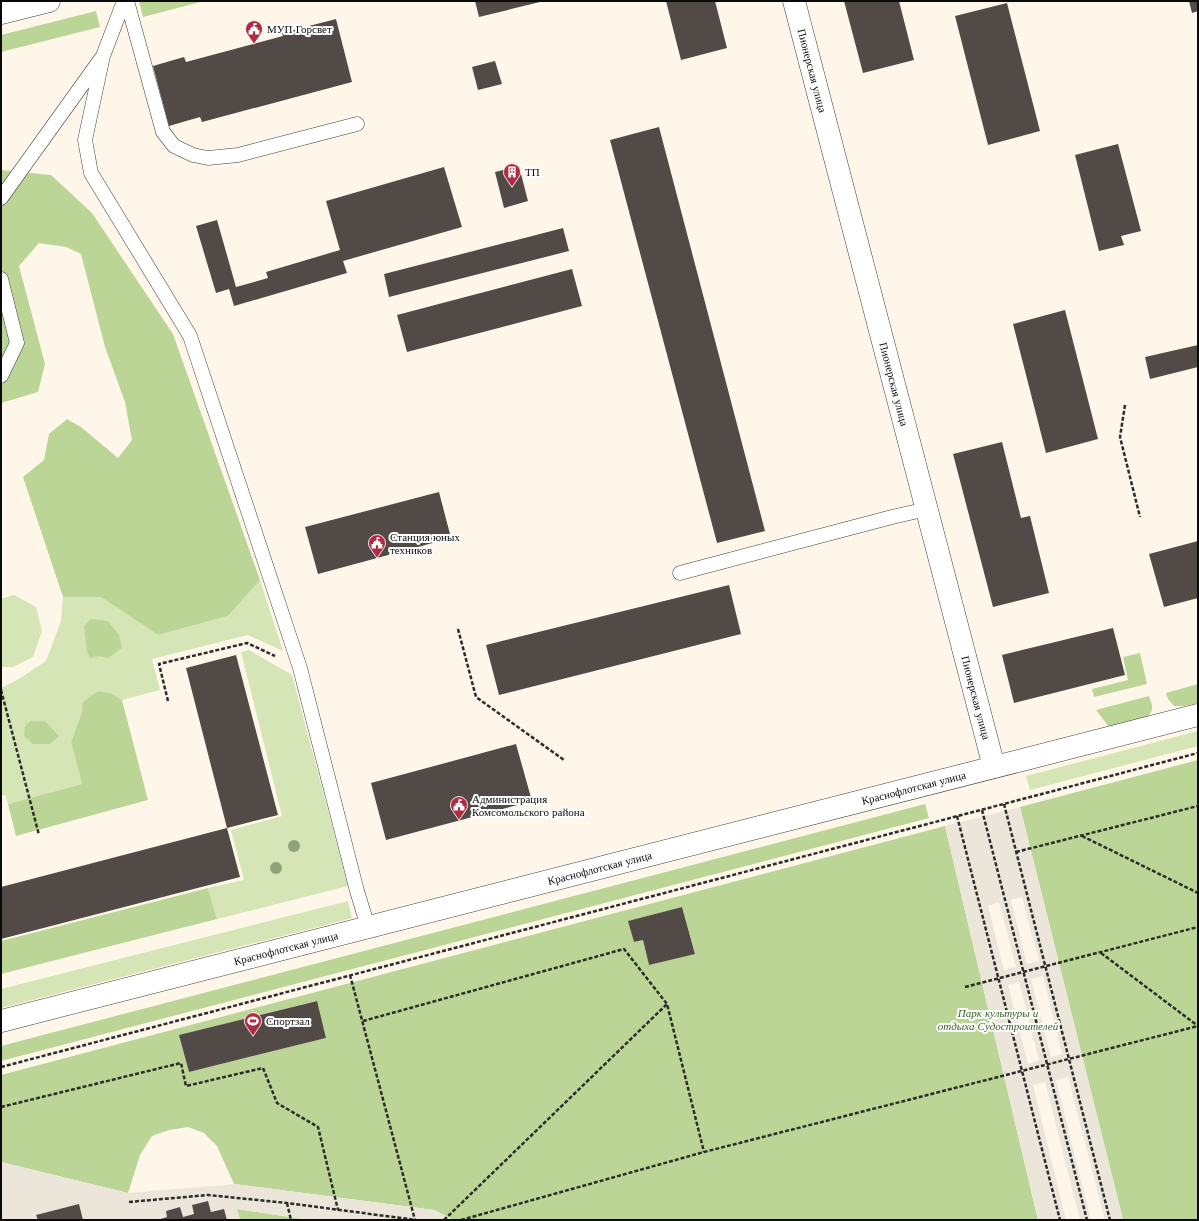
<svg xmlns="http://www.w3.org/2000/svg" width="1199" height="1221" viewBox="0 0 1199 1221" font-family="'Libre Baskerville',serif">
<rect width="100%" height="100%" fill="#fef7e9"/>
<path fill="#d5e5b5" d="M260 580 283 651 248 635 152 659 160 690 122 700 112 694 84 703 82 712 71 742 82 784 8 804 5 795 1 796V688L19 679 46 661 61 621 63 597H101L158 635 228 616Z
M14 595 36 607 42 631 33 657 13 667H1V599Z
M249 650 292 675 348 886 217 919 208 888 244 880 231 830 282 816 241 652Z
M1198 731V746L1030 790 1026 776Z
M348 901 352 918 1 1008V989Z"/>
<path fill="#bbd596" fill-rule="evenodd" d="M139 1H204L143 17Z
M96 11 100 27 1 52V35Z
M1 170 51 175 92 213 173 334 260 580 228 616 158 635 101 597H63L23 477 44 460 49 434 67 419 81 427 118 458 132 440 125 402 105 347 81 254 66 247 39 243 19 266 45 364 38 392 1 403Z
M91 619 108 621 119 635 122 648 108 658 98 656 90 658 87 651 84 626Z
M1140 653 1147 684 1094 697 1092 689 1128 680 1123 657Z
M1198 684V703L1184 706H1174L1168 699 1166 693Z
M99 691 112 694 122 700 148 800 16 836 8 804 82 784 71 742 82 712 83 703 89 697Z
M1149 696C1152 705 1155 711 1147 717L1109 727 1096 710Z
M30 721H45L59 736 50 744H33L24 736 25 726Z
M1198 760V1220H1123L1020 807Z
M925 804 929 818 1 1061V1046Z
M945 826 1038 1220H454L434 1210 234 1184 217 1146 204 1133 188 1127 169 1130 152 1136 140 1155 128 1193 1 1162V1075ZM682 907 695 953 649 965 643 940 634 942 629 921ZM316 1001 326 1038 189 1072 180 1035Z
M208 888 217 919 1 974V941Z
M237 1209 309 1220H240Z"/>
<path fill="#ece5da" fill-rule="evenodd" d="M1020 807 1059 963 1123 1220H1105L1068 1077 1056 1080 1091 1220H1080L1045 1082 1033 1085 1066 1220H1038L945 826ZM1022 897 1039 961 1027 964 1011 900ZM999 902 1016 967 1004 970 988 906ZM1043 976 1062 1054 1051 1057 1031 979ZM1019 982 1039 1060 1028 1064 1008 985Z
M1 1162 128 1193 234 1184 434 1210 454 1220H309L237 1209 240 1220H227L224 1209 211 1212 208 1201 192 1205 194 1214 183 1217 180 1207 166 1211 167 1217 155 1220H83L79 1204 37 1215 38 1220H1Z"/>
<path fill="#524a47" d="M475 1H540V2L479 17Z
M666 1H715L727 48 681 60Z
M844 1H899L914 60 863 73Z
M1189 1H1198V11L1192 13Z
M1007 3 1040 131 988 145 955 16Z
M336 19 352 82 202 122 200 117 169 126 153 66 184 57 186 62 283 36 282 33Z
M495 61 502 84 478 90 472 67Z
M659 127 765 531 717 543 610 140Z
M1118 144 1141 231 1121 236 1124 245 1099 251 1075 155Z
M519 166 528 201 504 208 495 172Z
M444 167 462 227 343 261 347 273 234 306 229 289 216 293 196 226 217 220 236 287 268 278 266 272 340 250 326 201Z
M563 228 569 251 389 297 384 274Z
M572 269 582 306 407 352 397 315Z
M1065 310 1098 439 1046 453 1013 324Z
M1198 345V367L1150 379 1145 357Z
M1002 442 1021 518 1030 516 1049 593 993 607 953 454Z
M439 492 451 538 318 574 305 527Z
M1198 541V598L1164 607 1149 554Z
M729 585 741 634 499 695 486 645Z
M1113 628 1125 675 1014 703 1002 655Z
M236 655 278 815 227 828 186 668Z
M516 744 532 801 386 840 371 783Z
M227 828 240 877 1 939V887Z
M682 907 695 954 649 965 643 940 634 942 628 921Z
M317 1001 326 1038 189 1072 179 1035Z
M208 1201 211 1212 224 1209 227 1220H157L167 1217 166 1211 180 1207 183 1217 194 1214 192 1205Z
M79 1204 83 1220H38L36 1215Z"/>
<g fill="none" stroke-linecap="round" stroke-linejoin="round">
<g stroke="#3d3d3d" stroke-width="15">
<path id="service" d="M127 1 163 132 174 146 193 155 208 158 238 155 357 124
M103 56 85 140 91 173 190 336 300 668 357 891 368 927
M1 198 103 56 124 1
M1 279 17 343 1 376
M680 573 892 517 927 509"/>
</g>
<g stroke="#3d3d3d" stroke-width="23">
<g id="minor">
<path id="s1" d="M794 1 994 767"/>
</g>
</g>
<g stroke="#3d3d3d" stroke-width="23">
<g id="tertiary">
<path d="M1 13 49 1"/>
<path id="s2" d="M1 1021 1198 715"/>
</g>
</g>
<path stroke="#2c2c2c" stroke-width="2.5" stroke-dasharray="4 2" stroke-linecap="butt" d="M1125 405 1120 437 1140 517
M458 629 476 697 564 760
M1 690 39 835
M168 701 159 664 247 643 275 656
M1004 804 1110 1220
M982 810 1087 1220
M957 816 1060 1220
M1082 836 1198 893
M1016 852 1198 806
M1101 953 1198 1026
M350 975 415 1220
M965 987 1198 927
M363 1021 624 949 667 1004 704 1152
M1 1067 1198 753
M1 1107 181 1063 186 1086 263 1068 277 1103 318 1127 338 1210
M129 1202 208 1195 287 1203 416 1220
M287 1203 291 1220
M444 1220 667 1004
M461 1220 704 1152 1198 1026"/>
<use href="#service" stroke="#fff" stroke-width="14"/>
<use href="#minor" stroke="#fff" stroke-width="22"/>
<use href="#tertiary" stroke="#fff" stroke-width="22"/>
</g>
<g fill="#8fa37a">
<circle cx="294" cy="846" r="6"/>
<circle cx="276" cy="868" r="6"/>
</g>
<defs>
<g id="civic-pin" transform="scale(0.9)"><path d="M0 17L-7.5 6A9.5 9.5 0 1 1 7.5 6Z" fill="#b22b44" stroke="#fff"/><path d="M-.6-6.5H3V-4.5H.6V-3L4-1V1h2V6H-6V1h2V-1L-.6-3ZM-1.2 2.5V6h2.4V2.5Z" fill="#fff"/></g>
<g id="building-pin" transform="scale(0.9)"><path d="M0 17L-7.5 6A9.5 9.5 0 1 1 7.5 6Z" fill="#b22b44" stroke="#fff"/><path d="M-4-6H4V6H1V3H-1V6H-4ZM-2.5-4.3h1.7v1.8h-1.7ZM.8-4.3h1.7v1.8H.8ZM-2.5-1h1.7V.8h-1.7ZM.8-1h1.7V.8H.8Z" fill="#fff"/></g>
<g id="stadium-pin" transform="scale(0.9)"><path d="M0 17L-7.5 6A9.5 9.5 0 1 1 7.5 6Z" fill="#b22b44" stroke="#fff"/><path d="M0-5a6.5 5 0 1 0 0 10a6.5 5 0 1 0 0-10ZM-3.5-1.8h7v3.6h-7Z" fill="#fff"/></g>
</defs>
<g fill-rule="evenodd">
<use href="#civic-pin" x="254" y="29"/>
<use href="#building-pin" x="512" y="172"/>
<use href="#civic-pin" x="377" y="543"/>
<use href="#civic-pin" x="459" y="805"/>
<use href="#stadium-pin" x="253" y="1021"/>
</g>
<g text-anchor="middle" stroke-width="4" stroke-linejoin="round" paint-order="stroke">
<g font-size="11" fill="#0a0a0a" stroke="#fff" text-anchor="start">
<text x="267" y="33">МУП Горсвет</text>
<text x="525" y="176">ТП</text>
<text x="390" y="541">Станция юных<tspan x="390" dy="13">техников</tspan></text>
<text x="472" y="803">Администрация<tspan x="472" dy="13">Комсомольского района</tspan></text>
<text x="266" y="1025">Спортзал</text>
</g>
<g font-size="11" fill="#0a0a0a" stroke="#fff">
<text dy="4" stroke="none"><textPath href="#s1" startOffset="72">Пионерская улица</textPath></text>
<text dy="4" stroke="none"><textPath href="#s1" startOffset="396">Пионерская улица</textPath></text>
<text dy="4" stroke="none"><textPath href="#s1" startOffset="720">Пионерская улица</textPath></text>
<text dy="4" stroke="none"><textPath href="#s2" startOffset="942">Краснофлотская улица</textPath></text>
<text dy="4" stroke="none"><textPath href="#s2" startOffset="618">Краснофлотская улица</textPath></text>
<text dy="4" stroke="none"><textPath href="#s2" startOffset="294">Краснофлотская улица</textPath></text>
</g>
<g font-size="11" font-style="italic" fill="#355e1f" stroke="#fff">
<text x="998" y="1017">Парк культуры и<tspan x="998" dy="13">отдыха Судостроителей</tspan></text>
</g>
</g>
<rect width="1199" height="1221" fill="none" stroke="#0a0a0a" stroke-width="4"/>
</svg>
